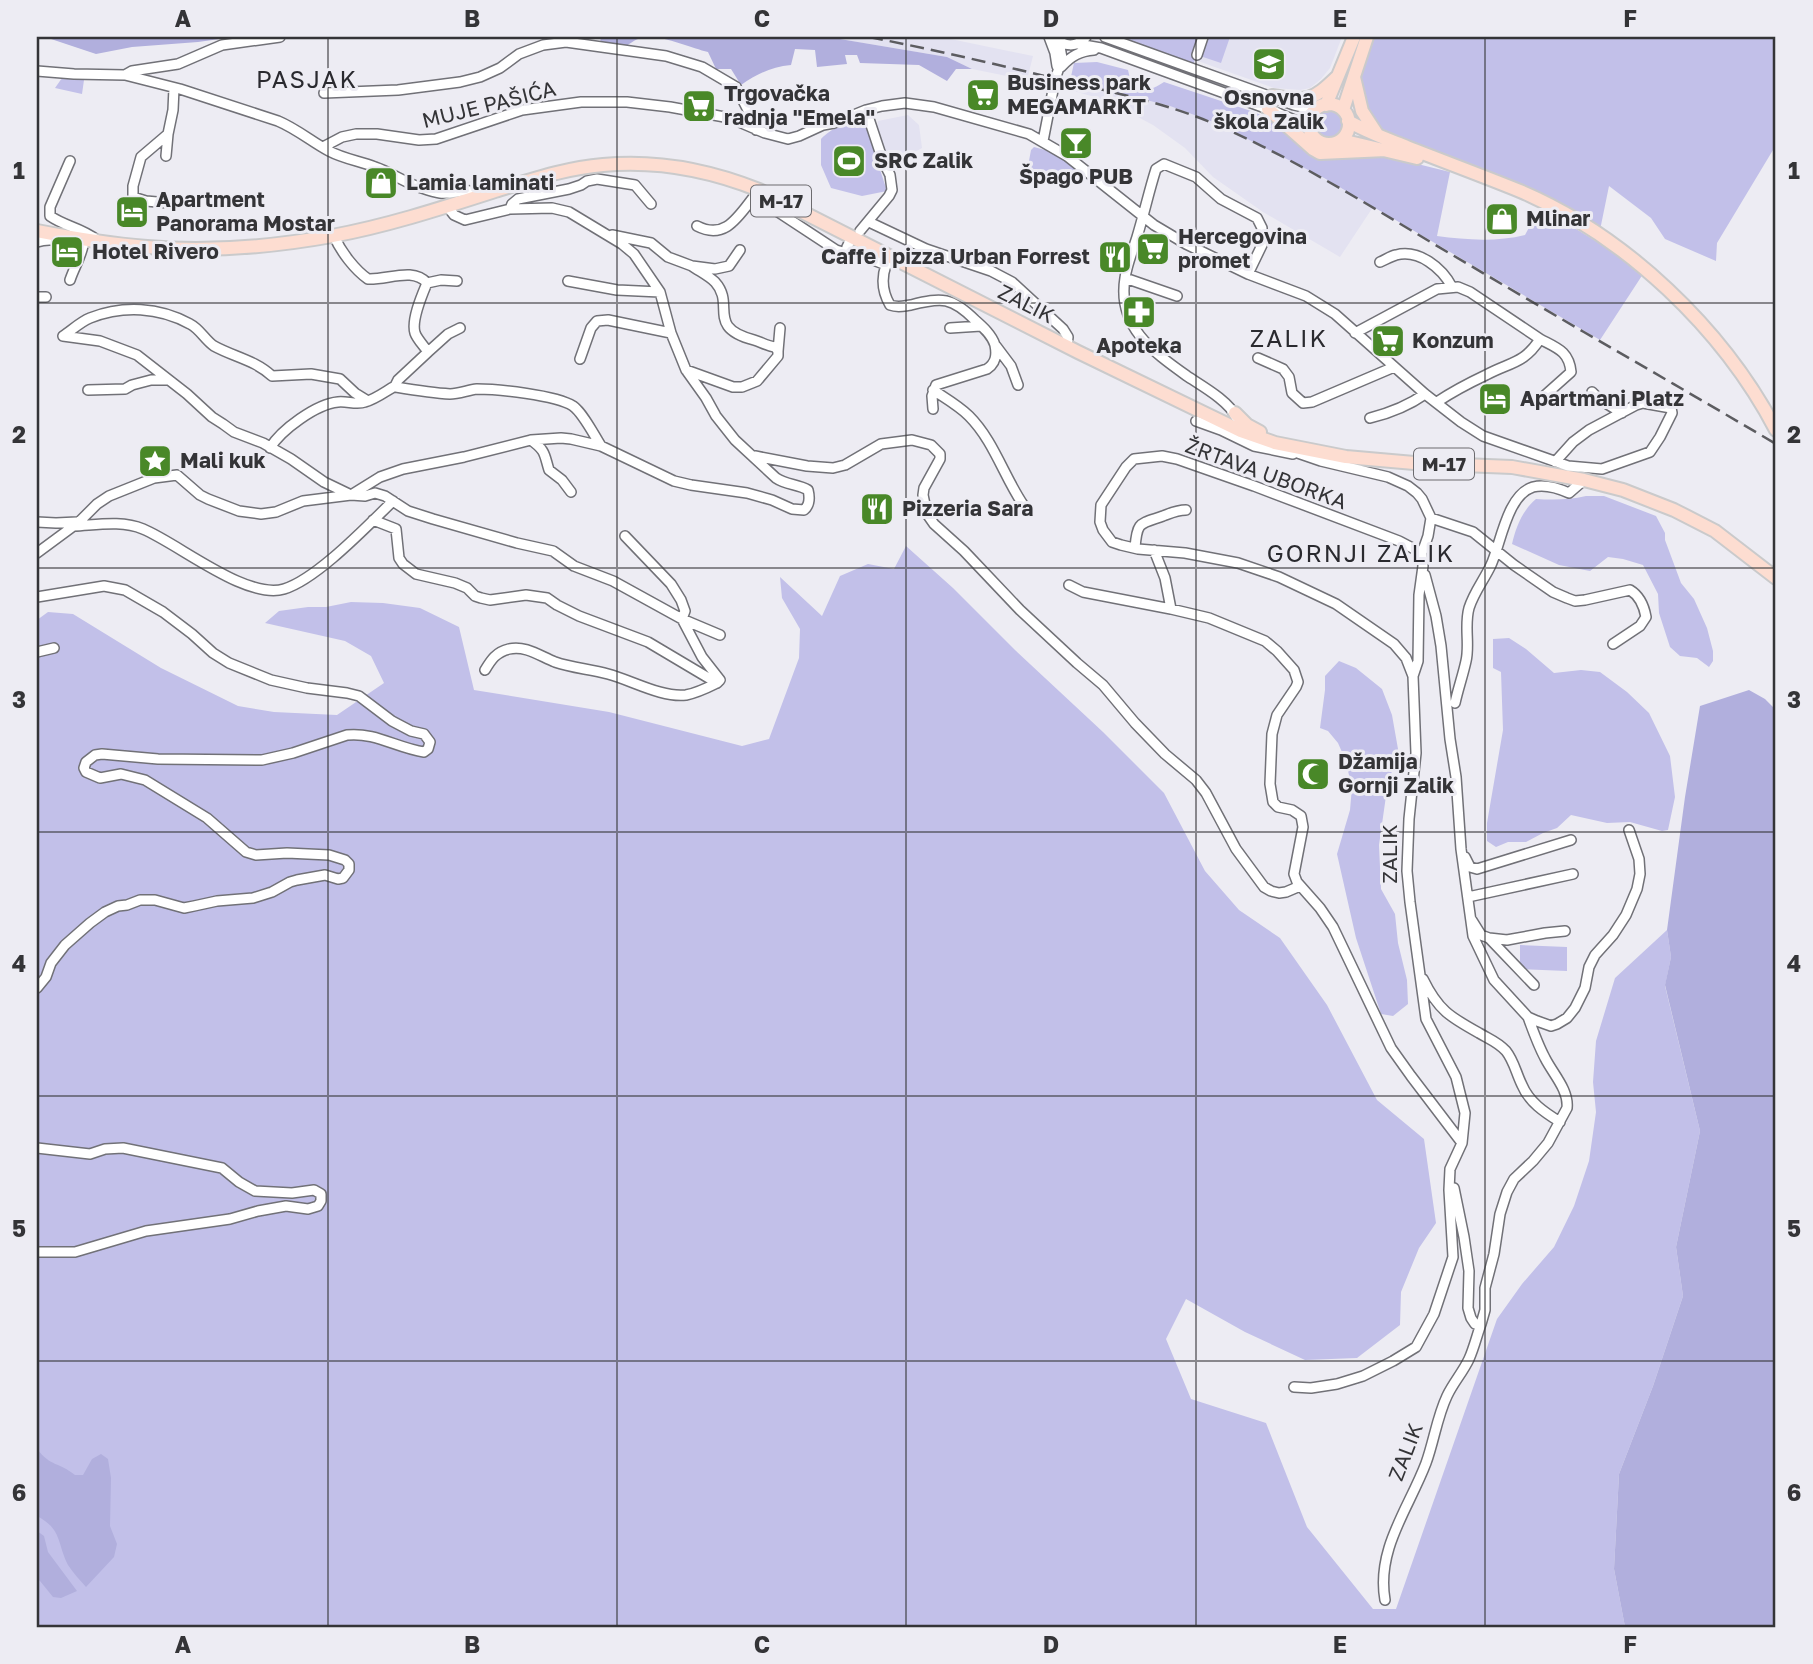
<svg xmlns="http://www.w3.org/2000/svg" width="1813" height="1664" viewBox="0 0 1813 1664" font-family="'Golos Text',sans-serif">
<rect width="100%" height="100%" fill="#edecf3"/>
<path fill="#e3e2f1" d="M828 37H941L1033 56 1027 80 972 69 947 57Z
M1203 37H1342L1330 68 1321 79 1310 88 1300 90 1274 88 1195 60Z
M1076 82 1170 106 1216 123 1309 170 1373 207 1340 257 1263 212 1213 177 1185 148 1153 125 1108 101 1074 91Z
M908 115 919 125 922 148 913 153 886 159 877 130 878 121Z"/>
<path fill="#c2c0e9" d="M1108 37H1203L1192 68Z
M1207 37H1230L1221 63 1200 56Z
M1367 37H1776V145L1717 243 1716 261 1665 239 1651 218 1609 186 1599 235 1576 221 1377 135 1356 88Z
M1097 62 1128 70 1131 83C1147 92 1149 91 1164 82L1251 111 1266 117 1317 158 1330 160 1367 155H1381L1450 172 1437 236C1466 240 1497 242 1525 235L1540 207 1645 271 1600 340 1324 178 1216 123 1170 106 1070 81 1074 63Z
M62 78 84 80 82 94 55 88Z
M1311 125a18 18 0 1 1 36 0a18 18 0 1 1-36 0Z
M859 123 866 127 887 191 862 196 831 188 821 165V139C833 127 842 125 859 123Z
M1034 147 1060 154 1088 174 1083 181 1041 173 1026 177 1031 150Z
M1586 496H1604L1656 516 1665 533V540L1681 583 1694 599 1707 628 1713 651V661L1709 667 1697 658 1680 656 1670 647 1659 613 1658 594 1643 565 1623 559 1608 557 1590 571 1559 565 1512 544C1516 527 1522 511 1536 499 1553 500 1569 500 1586 496Z
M906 546 953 588 1015 650 1103 732 1164 793 1205 871 1239 910 1280 938 1327 1005 1377 1100 1424 1139 1436 1223 1419 1248 1401 1292 1400 1325 1357 1358 1305 1360 1245 1332 1186 1299 1166 1339 1191 1399 1266 1423 1307 1527 1373 1609H1396L1497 1319 1522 1284 1554 1247 1574 1206 1589 1161 1596 1112 1593 1082 1596 1041 1615 978 1667 930 1671 957 1665 986 1700 1131 1676 1247 1683 1296 1653 1386 1619 1474 1614 1569 1625 1627H37V620L48 612 73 614 161 668 238 706 274 712 337 715 384 683 371 656 345 641 265 623 279 611 308 607H326L351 602 383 603 420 608 459 627 474 690 609 712 742 746 769 739 799 658 800 629 782 598 780 577 822 616 840 576 868 564 894 569Z
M1509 638 1526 649 1554 673 1581 670 1600 672 1627 692 1649 713 1670 756 1675 797 1668 830 1662 831 1630 822 1607 823 1571 815 1557 828 1543 833 1526 842H1508L1496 847 1487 841V823L1503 730 1501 672 1493 668V639Z
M1339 661 1356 668 1382 689 1392 715 1398 749 1387 789 1379 845 1381 889 1395 914 1398 943 1407 980 1408 1004 1393 1016 1381 1014 1356 938 1337 854 1350 810 1352 787 1345 759 1338 743 1328 731 1320 728 1325 690V676Z
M1520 945 1567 947V971L1520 969Z"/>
<path fill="#b1afdd" d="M45 37H234L198 42 132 47 96 54Z
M601 37H828L947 57 972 69H956L947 81 919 65 860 63 857 55H845L847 64 817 67 815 50 795 49 791 65C771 67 757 74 741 85L731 69H716L708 52C691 48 657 33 642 38 635 39 628 45 622 49L600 43Z
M1749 690 1765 699 1776 710V1627H1625L1614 1569 1619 1474 1653 1386 1683 1296 1676 1247 1700 1131 1665 985 1671 957 1667 930 1685 797 1700 706Z
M37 1449C51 1467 59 1462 75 1475H83L92 1459 101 1454 108 1459 111 1478 110 1526 117 1544 114 1557 86 1587C80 1580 73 1573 68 1565 57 1543 62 1529 37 1516Z
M37 1531 44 1536 48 1552 77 1591 61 1598 53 1597 40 1581 37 1579Z"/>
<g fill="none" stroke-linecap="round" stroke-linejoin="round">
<g stroke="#717177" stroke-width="12">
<path id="minor" d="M1049 37 1055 53 1057 66
M1055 37C1064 47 1076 48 1086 37
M1105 37 1294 105 1316 110
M1078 44 1101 48 1268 109 1309 126
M1197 55 1203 37
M1061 67C1071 56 1080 51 1094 50
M37 71 74 74 125 75 180 89 278 121C297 129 312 142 329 151 344 159 360 161 375 167 390 172 404 182 419 187 425 189 433 192 440 193 455 195 468 185 480 196
M125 75 132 71 178 64 222 45 280 37
M324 93 398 90 460 82 480 77 500 68 519 54 543 45 566 42 666 56 702 67 736 87 751 116 756 130
M1043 141 1055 80 1062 58 1059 41
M323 147 342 137 356 134H377L419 140 436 139 522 110 581 102H627L670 107 730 118 765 133 788 139 799 136 823 125 834 123 866 110 882 106 905 103 934 107 1029 134 1067 156 1154 225 1186 244 1248 274 1306 296 1335 314 1425 394 1461 422 1483 436 1568 466 1602 469 1650 452 1660 437 1672 413 1671 408 1643 403 1636 405 1589 430 1573 442 1555 462
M166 156 168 134
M70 161 50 207V216C66 227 80 227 97 240
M754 196 836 250 846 253 850 251
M168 203 146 201 133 197V186L141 157 168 134 173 110 174 88
M510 209 512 204 518 199 569 189 581 185 587 181 597 179 635 185 651 204
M869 222 926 249 991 271 1012 282 1063 329 1068 337 1067 346
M697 226C726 241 739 215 756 194
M860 231 889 196 892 190 890 175 883 161 866 110
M612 235 651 243 668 257 692 266 715 269 729 266 740 250
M334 236C341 252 355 270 368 279 388 280 413 267 427 283L441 280 457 281
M37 242C52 237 68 243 83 246 80 259 74 268 70 280
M849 243 847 247 850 251 886 265
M898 260 886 265C881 279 883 293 890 305 898 308 903 306 911 305 942 297 952 297 975 320 983 327 992 335 995 345 997 355 996 363 987 369L936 385 932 396 933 409
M1380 262C1385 260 1391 256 1396 255 1419 249 1442 268 1452 287
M1125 278 1177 296
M568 281 617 290 660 292
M427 283C422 295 411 320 415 333 417 339 424 346 428 352L398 380 395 386 396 387C414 390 432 393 450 394 459 394 468 390 477 389 497 389 556 395 573 406 583 413 594 435 601 446
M37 297H46
M950 328 981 326
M1355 333 1437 289 1458 287 1470 292 1540 339C1524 364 1510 362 1486 375 1469 383 1452 392 1437 402
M63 336 100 341 137 355 187 394 212 417 223 424 234 432 263 443 291 459 324 482 351 495 365 496 375 493 385 496 408 511 433 519 517 543 553 551 574 566 613 581 682 619 720 635
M63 336C71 331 80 322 90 318 123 305 159 307 190 324 200 329 205 340 214 346 234 357 255 360 272 376L311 374 340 379 355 393 368 401
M1540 339C1557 348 1569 351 1571 372L1543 397
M996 346 1011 366 1018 385
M778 351 780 328
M428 352 448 334 460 328
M1258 358 1283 369 1289 377 1292 393 1303 403 1312 402 1394 367
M580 359 591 328 597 321 608 320 671 333
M686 370 733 387H742L757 381 778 356V351L775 347C767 346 761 342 754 340 705 327 736 305 715 282 709 276 699 271 692 266
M88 390 125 389 132 385 151 380H169
M933 390C945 398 959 406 969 416 994 441 1004 477 1024 506
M1592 392 1599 399 1622 413
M1236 417C1229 401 1202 386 1187 376 1152 351 1117 326 1125 278 1127 264 1133 250 1137 237 1144 214 1149 191 1156 169L1164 164 1196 177 1221 199 1257 218 1262 228V245L1248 274
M1370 418C1390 413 1408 406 1425 394
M1196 421 1221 430 1254 446 1293 454
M531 440C546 451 544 454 549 470L562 480 571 492
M270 448C281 430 316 404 338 402 347 401 357 405 365 402 376 399 386 391 395 386
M1289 450 1321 461 1388 477 1408 486 1417 493 1422 499 1431 518 1428 536 1422 553 1423 566 1419 595 1418 661 1413 676 1416 753 1409 819 1407 871 1410 902 1426 1019 1456 1077 1465 1113 1462 1143 1450 1169 1449 1190 1453 1257 1434 1314 1416 1347 1393 1361 1363 1376 1337 1384 1311 1388 1294 1387
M755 456 807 466 833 468 845 465 881 444 912 440 931 445 940 454V459L924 488 923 495 927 514 934 524 964 551 1020 610 1077 663 1103 685 1135 723 1165 754 1196 780 1206 793 1236 849 1264 887 1271 891 1279 893 1286 892 1300 886
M1431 518 1473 532 1514 565 1553 592 1567 598 1575 601 1585 600 1630 590C1640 596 1644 606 1646 617L1640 626 1613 644
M373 520 396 529 399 558 403 564 416 574 455 583 467 588 475 596 481 598 490 600 526 595 547 598 557 605 579 616 648 642 717 683 720 680 702 657 682 619 685 611 681 600 671 584 625 536
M37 522 56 523 77 522
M74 526C96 525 122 520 143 529 179 544 246 600 284 589 317 579 367 526 393 501
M1135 548C1137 521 1140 524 1163 516 1171 513 1177 510 1186 510
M1154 550 1165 578 1171 609
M37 553 79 522 97 504 109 496 154 478 177 475 200 495 208 499 239 511 261 514 276 512 303 501 351 495 380 477 403 469 464 457 531 440 561 438 571 439 601 446 674 481 691 485 747 493 772 500 792 509 804 510C810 505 810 498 808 490 798 484 786 485 776 478L735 440 716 416 706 398 686 370 671 333 660 292 634 254 622 244 569 212 552 208 510 209 465 220 454 215 447 206
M1425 575 1436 616 1441 646 1450 739 1456 777 1461 849 1473 936 1494 980 1528 1017 1537 1021 1551 1026 1557 1024 1567 1018 1575 1008 1585 988 1589 967 1595 955 1613 935 1626 915 1637 889 1640 874 1639 859 1629 830
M1069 585 1083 592 1171 609 1209 618 1265 641 1277 651 1294 670 1298 682 1296 687 1277 715 1272 734 1270 784 1273 802 1278 807 1292 810 1301 816 1303 827 1294 874 1297 882 1320 908 1333 927 1391 1048 1411 1076 1462 1143
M37 597 104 586 125 590 163 612 192 634 213 653 229 663 271 680 307 688 347 693 359 696 392 721 411 731 424 734 430 742 428 749 424 752C397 748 375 732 347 735L293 753 262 760 158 759 102 754 95 755 86 762 84 768 86 772 100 778 121 774 145 780 207 818 246 852 256 855 287 853 329 855 345 860 349 864V870L343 878 338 879 325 875 297 880 290 882 272 892 253 898 217 901 194 906 184 908 155 900H140L127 905 118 906 105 912 90 923 65 945 51 963 46 977 37 988
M37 652 54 648
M485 670C491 660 496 652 509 649 525 645 540 656 555 662 572 668 590 669 608 674 631 680 662 698 686 695 697 693 707 688 717 683
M1413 676 1406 658 1394 644 1336 604 1279 577 1238 563 1185 553 1138 549 1121 545 1112 542 1103 530 1100 522 1101 505 1126 467 1134 459 1162 456 1177 459 1254 486 1399 541 1422 553
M1455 703C1458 689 1463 675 1466 661 1470 644 1464 626 1469 608 1474 592 1484 580 1491 565 1501 543 1507 495 1533 487 1545 484 1558 488 1569 493L1584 480
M1465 857 1470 867 1477 869 1571 840
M1468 897 1573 874
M1471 919 1481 935 1489 938 1534 985
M1489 938 1507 940 1545 933 1565 931
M1423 979C1438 1010 1450 1017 1479 1033 1489 1039 1498 1042 1506 1051 1514 1061 1516 1073 1522 1085 1529 1102 1544 1112 1560 1122
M37 1148 90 1154 105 1149 123 1148 222 1168 239 1182 255 1191 292 1193 314 1190 321 1194V1201L318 1206 308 1209 286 1206 258 1211 230 1219 146 1231 75 1252H37
M1454 1188 1464 1237 1469 1271 1468 1308 1471 1318 1475 1324H1481L1485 1310V1288L1494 1254 1500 1214 1507 1192 1514 1179 1533 1161 1548 1143 1567 1108C1569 1090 1553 1074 1545 1058 1538 1045 1533 1031 1528 1017
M1385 1600C1376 1549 1409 1508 1426 1463 1434 1441 1437 1417 1447 1396 1453 1383 1463 1372 1469 1359 1474 1348 1477 1335 1481 1324"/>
</g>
<g stroke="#cacacb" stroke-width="16">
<path id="major" d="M1354 77 1362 111 1377 134
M1272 96C1308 102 1312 101 1338 76
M1309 124a20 20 0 1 1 40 0a20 20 0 1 1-40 0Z
M1326 105 1354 37
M1268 109 1313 149 1320 153 1386 150
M1343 110 1367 37
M1348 121C1367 132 1387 139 1407 147 1445 162 1483 176 1520 191 1626 236 1723 329 1776 430
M1341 140 1417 158
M37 231C73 238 110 244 147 247 208 252 271 247 332 236 387 226 442 208 495 191 531 180 566 168 603 165 657 160 709 170 759 190L1078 352 1241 431 1275 443 1346 457 1414 463 1512 467 1584 480 1623 490 1674 510 1715 531 1776 578
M1235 413 1247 425 1260 432"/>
</g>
<use href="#minor" stroke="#fff" stroke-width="9"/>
<use href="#major" stroke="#fdddd1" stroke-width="12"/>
<path stroke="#5c5c60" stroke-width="2.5" stroke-dasharray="14 7" stroke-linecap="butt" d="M869 37C935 50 1000 65 1065 81 1116 93 1169 104 1217 125 1304 163 1384 215 1466 263 1569 324 1673 383 1776 444"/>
</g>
<path fill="none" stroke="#343437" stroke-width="2" stroke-opacity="0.55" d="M328 37V1627M617 37V1627M906 37V1627M1196 37V1627M1485 37V1627M37 303H1776M37 568H1776M37 832H1776M37 1096H1776M37 1361H1776"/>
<defs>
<g id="school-square" transform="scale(1.75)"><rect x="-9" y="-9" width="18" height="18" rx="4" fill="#498828" stroke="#edecf3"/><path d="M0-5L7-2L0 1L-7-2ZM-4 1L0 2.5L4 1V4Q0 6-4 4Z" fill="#fff"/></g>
<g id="supermarket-square" transform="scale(1.75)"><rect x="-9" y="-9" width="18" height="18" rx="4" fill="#498828" stroke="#edecf3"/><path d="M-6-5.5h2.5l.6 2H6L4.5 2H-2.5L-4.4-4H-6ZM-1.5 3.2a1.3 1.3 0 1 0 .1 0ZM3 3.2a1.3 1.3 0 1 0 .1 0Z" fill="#fff"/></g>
<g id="bar-square" transform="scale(1.75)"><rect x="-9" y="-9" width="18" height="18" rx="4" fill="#498828" stroke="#edecf3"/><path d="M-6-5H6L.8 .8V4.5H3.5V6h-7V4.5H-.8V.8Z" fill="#fff"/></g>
<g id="stadium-square" transform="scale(1.75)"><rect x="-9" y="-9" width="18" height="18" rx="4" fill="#498828" stroke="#edecf3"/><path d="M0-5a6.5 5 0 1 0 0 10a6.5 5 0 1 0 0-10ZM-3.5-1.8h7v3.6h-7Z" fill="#fff"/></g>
<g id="shop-square" transform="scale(1.75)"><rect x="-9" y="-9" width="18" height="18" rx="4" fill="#498828" stroke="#edecf3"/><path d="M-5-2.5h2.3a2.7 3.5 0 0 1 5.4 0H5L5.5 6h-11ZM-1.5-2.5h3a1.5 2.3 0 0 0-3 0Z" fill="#fff"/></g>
<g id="hotel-square" transform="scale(1.75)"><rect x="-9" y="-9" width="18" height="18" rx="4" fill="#498828" stroke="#edecf3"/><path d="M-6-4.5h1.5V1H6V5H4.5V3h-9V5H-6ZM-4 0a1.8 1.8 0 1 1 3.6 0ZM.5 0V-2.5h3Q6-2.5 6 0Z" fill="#fff"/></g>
<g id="restaurant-square" transform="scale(1.75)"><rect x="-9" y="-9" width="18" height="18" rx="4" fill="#498828" stroke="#edecf3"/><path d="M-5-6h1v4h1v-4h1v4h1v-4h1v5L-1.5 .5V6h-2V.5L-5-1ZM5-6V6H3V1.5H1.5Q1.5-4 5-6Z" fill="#fff"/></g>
<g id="pharmacy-square" transform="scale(1.75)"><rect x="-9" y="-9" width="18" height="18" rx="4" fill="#498828" stroke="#edecf3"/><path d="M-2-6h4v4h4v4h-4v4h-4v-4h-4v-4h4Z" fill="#fff"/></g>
<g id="sight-square" transform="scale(1.75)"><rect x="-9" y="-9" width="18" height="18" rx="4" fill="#498828" stroke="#edecf3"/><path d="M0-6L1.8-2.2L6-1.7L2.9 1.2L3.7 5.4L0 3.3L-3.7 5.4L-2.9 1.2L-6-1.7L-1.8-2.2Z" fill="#fff"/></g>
<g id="mosque-square" transform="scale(1.75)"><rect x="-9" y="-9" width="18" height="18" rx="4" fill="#498828" stroke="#edecf3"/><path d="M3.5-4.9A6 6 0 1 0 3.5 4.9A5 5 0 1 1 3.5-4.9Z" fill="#fff"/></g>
</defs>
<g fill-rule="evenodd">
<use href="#school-square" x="1269" y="64"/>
<use href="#supermarket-square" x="983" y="95"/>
<use href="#supermarket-square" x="699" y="106"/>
<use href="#bar-square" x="1076" y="143"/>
<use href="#stadium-square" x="849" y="161"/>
<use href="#shop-square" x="381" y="183"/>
<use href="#hotel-square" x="132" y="212"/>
<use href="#shop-square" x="1502" y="219"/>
<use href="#supermarket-square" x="1153" y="249"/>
<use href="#hotel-square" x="67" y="252"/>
<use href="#restaurant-square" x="1115" y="257"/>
<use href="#pharmacy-square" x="1139" y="312"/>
<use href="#supermarket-square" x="1388" y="341"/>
<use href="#hotel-square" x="1495" y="399"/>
<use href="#sight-square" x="155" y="461"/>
<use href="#restaurant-square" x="877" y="509"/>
<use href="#mosque-square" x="1313" y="774"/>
</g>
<g text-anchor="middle" stroke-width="6" stroke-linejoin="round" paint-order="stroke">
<g fill="#edecf3" stroke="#6c6b6f" stroke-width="2">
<rect x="751" y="185.5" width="60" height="31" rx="5"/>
<rect x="1414" y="448.5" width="60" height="31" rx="5"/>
</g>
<g font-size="19" font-weight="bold" fill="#343437">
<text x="781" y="208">M-17</text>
<text x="1444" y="471">M-17</text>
</g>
<g font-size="21" font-weight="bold" fill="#343437" stroke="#edecf3" text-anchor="start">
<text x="1007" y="90">Business park<tspan x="1007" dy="24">MEGAMARKT</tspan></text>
<text x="724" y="101">Trgovačka<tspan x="724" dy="24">radnja "Emela"</tspan></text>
<text x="1269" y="105" text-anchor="middle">Osnovna<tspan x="1269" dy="24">škola Zalik</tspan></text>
<text x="874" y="168">SRC Zalik</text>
<text x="1076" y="184" text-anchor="middle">Špago PUB</text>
<text x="406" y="190">Lamia laminati</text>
<text x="156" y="207">Apartment<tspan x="156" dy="24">Panorama Mostar</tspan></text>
<text x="1526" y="226">Mlinar</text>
<text x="1178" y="244">Hercegovina<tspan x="1178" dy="24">promet</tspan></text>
<text x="92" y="259">Hotel Rivero</text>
<text x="1090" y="264" text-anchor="end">Caffe i pizza Urban Forrest</text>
<text x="1412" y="348">Konzum</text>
<text x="1139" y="353" text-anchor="middle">Apoteka</text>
<text x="1520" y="406">Apartmani Platz</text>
<text x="180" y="468">Mali kuk</text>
<text x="902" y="516">Pizzeria Sara</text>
<text x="1338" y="769">Džamija<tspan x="1338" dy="24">Gornji Zalik</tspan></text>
</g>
<g font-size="21" fill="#343437" stroke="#edecf3">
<text transform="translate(489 105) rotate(-14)" y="7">MUJE PAŠIĆA</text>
<text transform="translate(1026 304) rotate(27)" y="7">ZALIK</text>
<text transform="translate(1266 474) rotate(20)" y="7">ŽRTAVA UBORKA</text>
<text transform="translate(1390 854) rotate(-90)" y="7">ZALIK</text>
<text transform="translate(1406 1452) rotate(-69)" y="7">ZALIK</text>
</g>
<g font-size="24" letter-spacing="2" fill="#2a2a2f" stroke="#edecf3">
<text x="307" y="88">PASJAK</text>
<text x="1289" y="347">ZALIK</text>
<text x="1361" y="562">GORNJI ZALIK</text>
</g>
</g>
<rect width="1813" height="1664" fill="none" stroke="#edecf3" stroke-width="77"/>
<rect x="38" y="38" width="1736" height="1588" fill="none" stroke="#343437" stroke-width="2.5"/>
<g font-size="23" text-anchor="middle" font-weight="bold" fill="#343437">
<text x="183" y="27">A</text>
<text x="472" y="27">B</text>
<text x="762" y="27">C</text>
<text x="1051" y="27">D</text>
<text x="1340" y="27">E</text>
<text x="1630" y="27">F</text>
<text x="19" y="179">1</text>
<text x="1794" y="179">1</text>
<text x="19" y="443">2</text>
<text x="1794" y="443">2</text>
<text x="19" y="708">3</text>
<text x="1794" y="708">3</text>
<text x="19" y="972">4</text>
<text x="1794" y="972">4</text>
<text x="19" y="1237">5</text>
<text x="1794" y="1237">5</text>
<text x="19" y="1501">6</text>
<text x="1794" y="1501">6</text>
<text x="183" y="1653">A</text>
<text x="472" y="1653">B</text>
<text x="762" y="1653">C</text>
<text x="1051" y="1653">D</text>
<text x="1340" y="1653">E</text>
<text x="1630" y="1653">F</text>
</g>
</svg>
